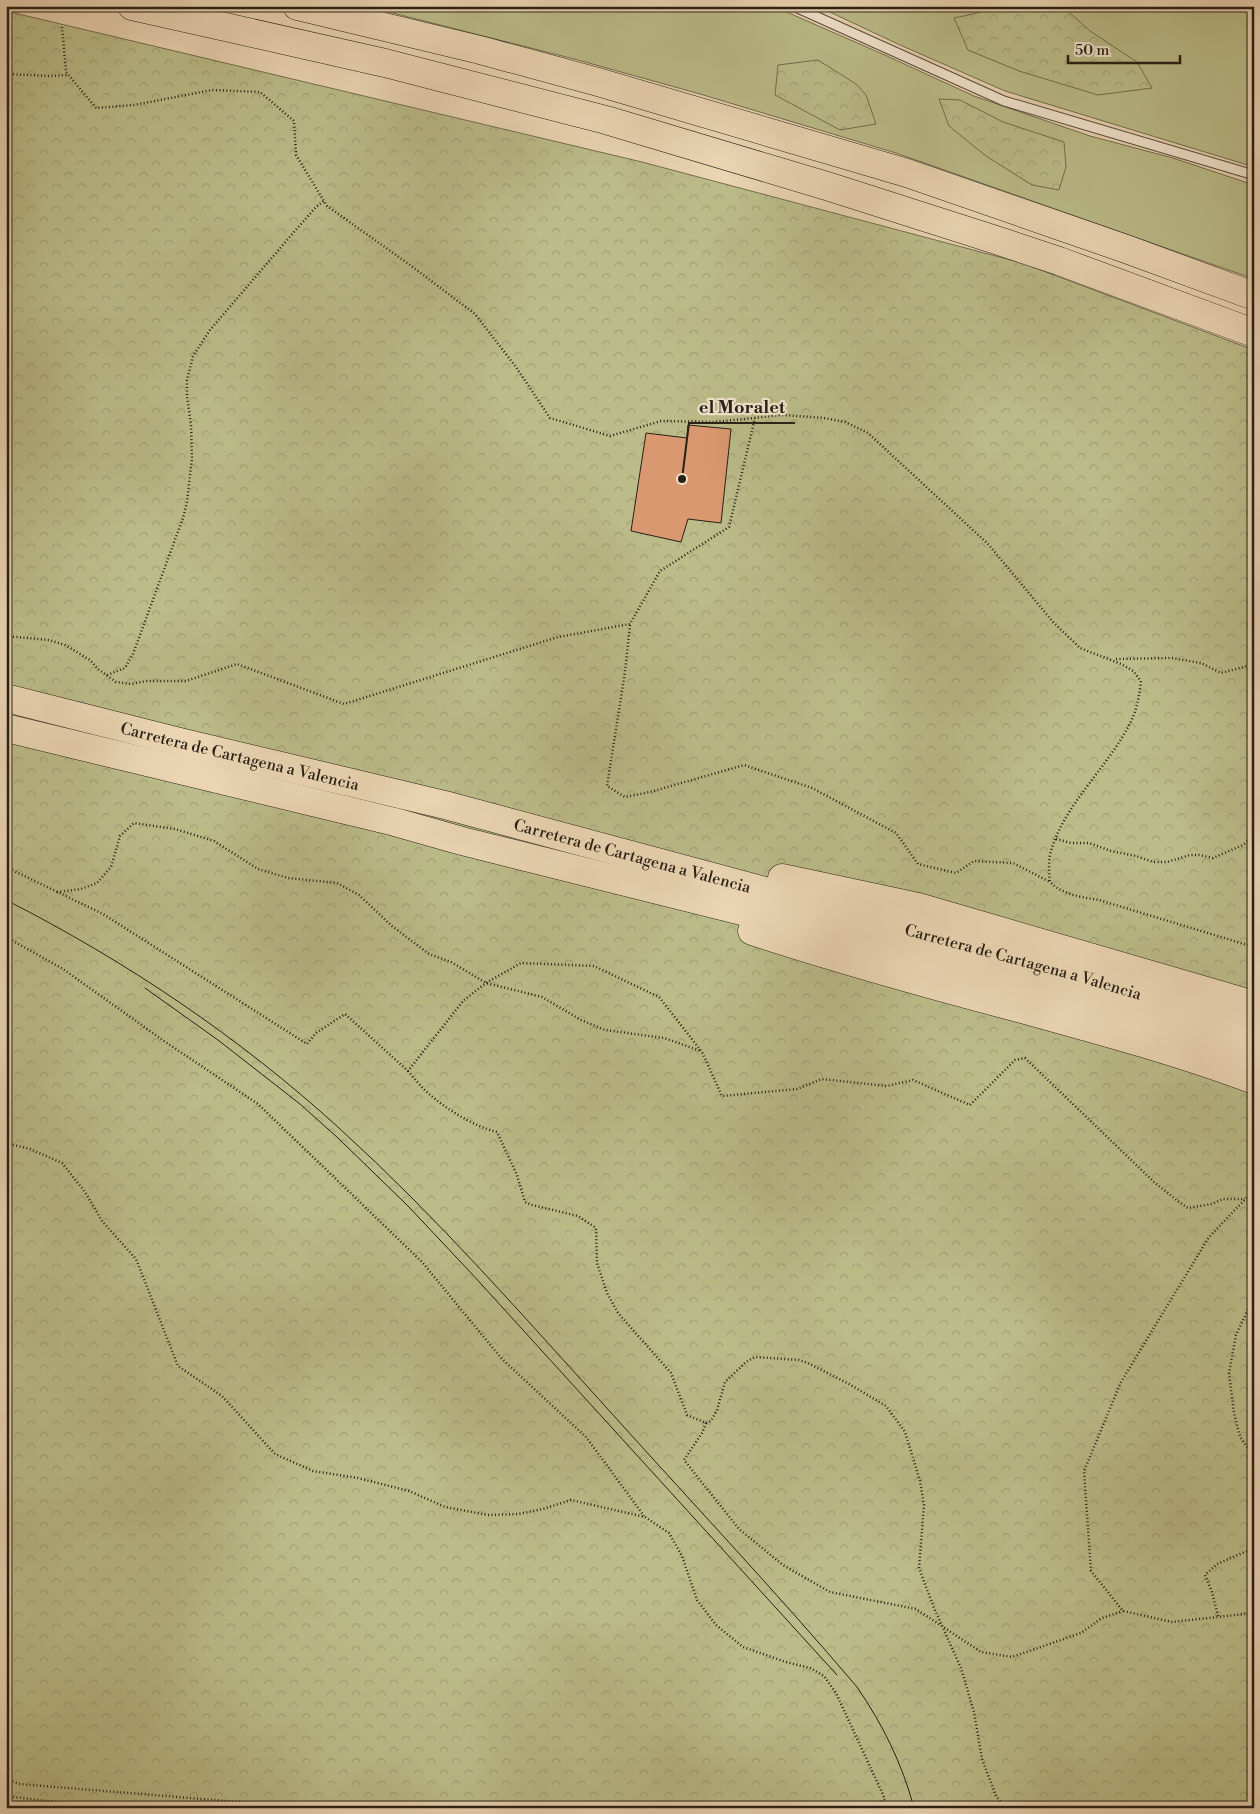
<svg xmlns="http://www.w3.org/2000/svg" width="1260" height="1814" viewBox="0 0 1260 1814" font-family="'Libre Bodoni',serif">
<defs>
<pattern id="forest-crowns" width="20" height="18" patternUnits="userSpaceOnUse" patternTransform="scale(1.25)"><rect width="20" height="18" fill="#bbbc89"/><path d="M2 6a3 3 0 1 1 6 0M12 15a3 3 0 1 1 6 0" fill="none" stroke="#a1a176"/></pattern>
</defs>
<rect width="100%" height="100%" fill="#ead4b2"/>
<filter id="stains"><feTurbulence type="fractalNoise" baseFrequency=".004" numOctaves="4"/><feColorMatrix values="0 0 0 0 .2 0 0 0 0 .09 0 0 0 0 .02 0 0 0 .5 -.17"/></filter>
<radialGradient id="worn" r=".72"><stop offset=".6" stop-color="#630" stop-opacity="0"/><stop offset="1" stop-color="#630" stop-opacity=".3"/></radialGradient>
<path fill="#bbbc89" stroke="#726e50" d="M365 6H773L887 56 974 96 1090 136 1173 158 1254 185V279L896 153 700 94 578 60Z
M817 6H1254V167L1005 91 900 45Z"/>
<path fill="url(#forest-crowns)" stroke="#726e50" d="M998 6H1062L1090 31 1137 62 1152 88 1098 95 1019 71 968 50 954 18 991 10Z
M6 11 642 162 1022 263 1254 350V1808H6Z
M818 60 856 84 866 95 876 124 840 130 775 95 778 65Z
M939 99 960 100 1003 122 1064 142 1066 167 1059 190 1032 185 986 156 949 126Z"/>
<path fill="#da9870" stroke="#282017" d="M688 425 731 429 721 523 688 519 681 542 631 531 646 433 687 438Z"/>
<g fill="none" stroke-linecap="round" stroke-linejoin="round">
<g stroke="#584d3e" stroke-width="11">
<path id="lane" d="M793 6 1004 101 1254 175"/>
</g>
<g stroke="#282017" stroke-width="29">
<g id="highway">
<path d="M132 6 385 63 606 120 830 187 996 240 1059 261 1254 333"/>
<path d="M297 6 480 50 598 82 907 173 1126 249 1254 296"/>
<path id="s1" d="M6 698 180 742 445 805 1074 974 1215 1016 1254 1030"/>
<path d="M6 728 395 822 462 841 810 928 1075 1000 1212 1042 1254 1058"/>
<path d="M782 878 918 907 1254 1005"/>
<path d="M752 931C841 960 931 985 1022 1009 1100 1031 1178 1051 1254 1080"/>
</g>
</g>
<path stroke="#282017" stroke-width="2.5" stroke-dasharray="1 2.5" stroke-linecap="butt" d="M62 27 66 72 96 108 134 105 212 90 260 92 294 121 296 155 327 206 410 265 475 314 516 367 550 418 610 436 661 421 715 422 782 415 824 418 845 422 868 433 988 544 1053 622 1080 648 1121 664 1133 671 1141 681C1139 697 1137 711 1129 725 1108 767 1064 805 1051 851 1048 861 1049 872 1050 882 1063 895 1081 897 1099 900L1254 947
M6 74 50 76 69 75
M1254 533C1249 553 1252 575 1254 595
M630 625 625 672 607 786 625 797 650 792 744 765 812 788 896 833 918 864 956 873 974 861 1013 863 1050 882
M6 636 49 640 65 645 90 660 98 669 116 682 131 684 146 681H186L237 664 344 704 558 637 630 624 660 571 729 527 755 418
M1116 659 1172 658 1201 663 1221 673 1251 665 1254 663
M107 675 125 668 133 654 183 518 187 502 192 458 191 425 187 396V380L193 356 210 330 294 232 316 207 324 201
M1056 839 1071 843H1089L1111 851 1136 856 1153 862H1167L1190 855H1199L1213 858 1243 845 1254 836
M6 867 103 914 307 1044 316 1033 345 1014 408 1071 463 1001 486 983 521 963 594 966 659 997 702 1052 722 1096 797 1089 822 1079 887 1086 913 1080 970 1105 1015 1060 1025 1058 1154 1182 1179 1202 1188 1208 1212 1204 1223 1199H1245
M57 892 81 889 97 883 111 867 120 836 134 823 175 829 214 841 258 869 288 878 337 883 359 895 392 926 429 954 451 962 486 983 542 997 581 1020 605 1030 664 1038 701 1051
M6 937 63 969 164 1041 258 1104 422 1262 501 1358 586 1437 644 1516
M408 1071C415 1079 422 1088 429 1094 448 1110 473 1126 497 1132L517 1175 525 1202 532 1205 578 1216 596 1228 597 1263 607 1293 618 1313 671 1373 687 1415 706 1423 711 1421 717 1410 725 1382 746 1362 755 1357 799 1360 808 1363 849 1384 886 1406 905 1432 920 1481 924 1505 919 1568 934 1608 961 1668 974 1712 982 1759 996 1796 1005 1808
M6 1143 30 1149 62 1163 85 1192 102 1221 136 1259 178 1366 222 1396 275 1454 313 1471 358 1478 409 1491 445 1507 488 1515 518 1514 543 1509 571 1500 645 1517 669 1533 682 1556 697 1600 716 1625 743 1647 786 1662 810 1668 824 1676 836 1693 885 1799 874 1808
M1254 1190 1209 1237 1121 1382 1084 1471 1091 1571 1123 1611 1172 1622 1254 1613
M1254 1297 1236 1335 1229 1373 1234 1413 1240 1437 1254 1456
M706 1423 702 1433 684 1460 739 1529 783 1565 830 1592 916 1609 981 1652 1012 1657 1081 1633 1102 1618 1123 1611
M1218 1616 1212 1592 1205 1575 1217 1564 1254 1548
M6 1779 19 1784 312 1808
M6 1796 102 1808"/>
<use href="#lane" stroke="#f1e3cd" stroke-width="9"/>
<use href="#highway" stroke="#ead4b2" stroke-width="28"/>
<path stroke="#282017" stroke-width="1" d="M6 900C126 961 239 1037 339 1128 437 1217 525 1318 614 1416 695 1506 778 1594 857 1687 883 1725 902 1763 914 1808
M145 988 218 1040 300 1104 338 1138 408 1206 472 1274 837 1675"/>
</g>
<g text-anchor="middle" stroke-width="4.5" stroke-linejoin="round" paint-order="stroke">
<g font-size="16" fill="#282017" stroke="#f1e3cd">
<text dy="6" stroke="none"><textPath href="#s1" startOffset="241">Carretera de Cartagena a Valencia</textPath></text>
<text dy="6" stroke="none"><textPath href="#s1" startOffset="646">Carretera de Cartagena a Valencia</textPath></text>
<text dy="6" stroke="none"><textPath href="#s1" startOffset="1051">Carretera de Cartagena a Valencia</textPath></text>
</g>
</g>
<path fill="none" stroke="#282017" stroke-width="2" d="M682 479L689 423H795"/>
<circle fill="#282017" stroke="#f1e3cd" stroke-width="2" cx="682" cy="479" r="5"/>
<g font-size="18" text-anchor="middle" font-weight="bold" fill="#282017" stroke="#f1e3cd" stroke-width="4.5" stroke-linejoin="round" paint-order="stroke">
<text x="742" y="413">el Moralet</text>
</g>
<rect width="1260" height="1814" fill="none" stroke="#ead4b2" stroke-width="25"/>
<rect x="8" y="8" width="1245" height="1799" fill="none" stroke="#282017" stroke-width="2.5"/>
<rect x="12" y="12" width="1235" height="1789" fill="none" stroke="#282017"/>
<path d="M1068 55v8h112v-8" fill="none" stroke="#282017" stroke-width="2.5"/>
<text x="1075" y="55" font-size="15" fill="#282017" stroke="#f1e3cd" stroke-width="4" paint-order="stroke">50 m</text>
<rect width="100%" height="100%" filter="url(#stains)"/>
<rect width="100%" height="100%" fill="url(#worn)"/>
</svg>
